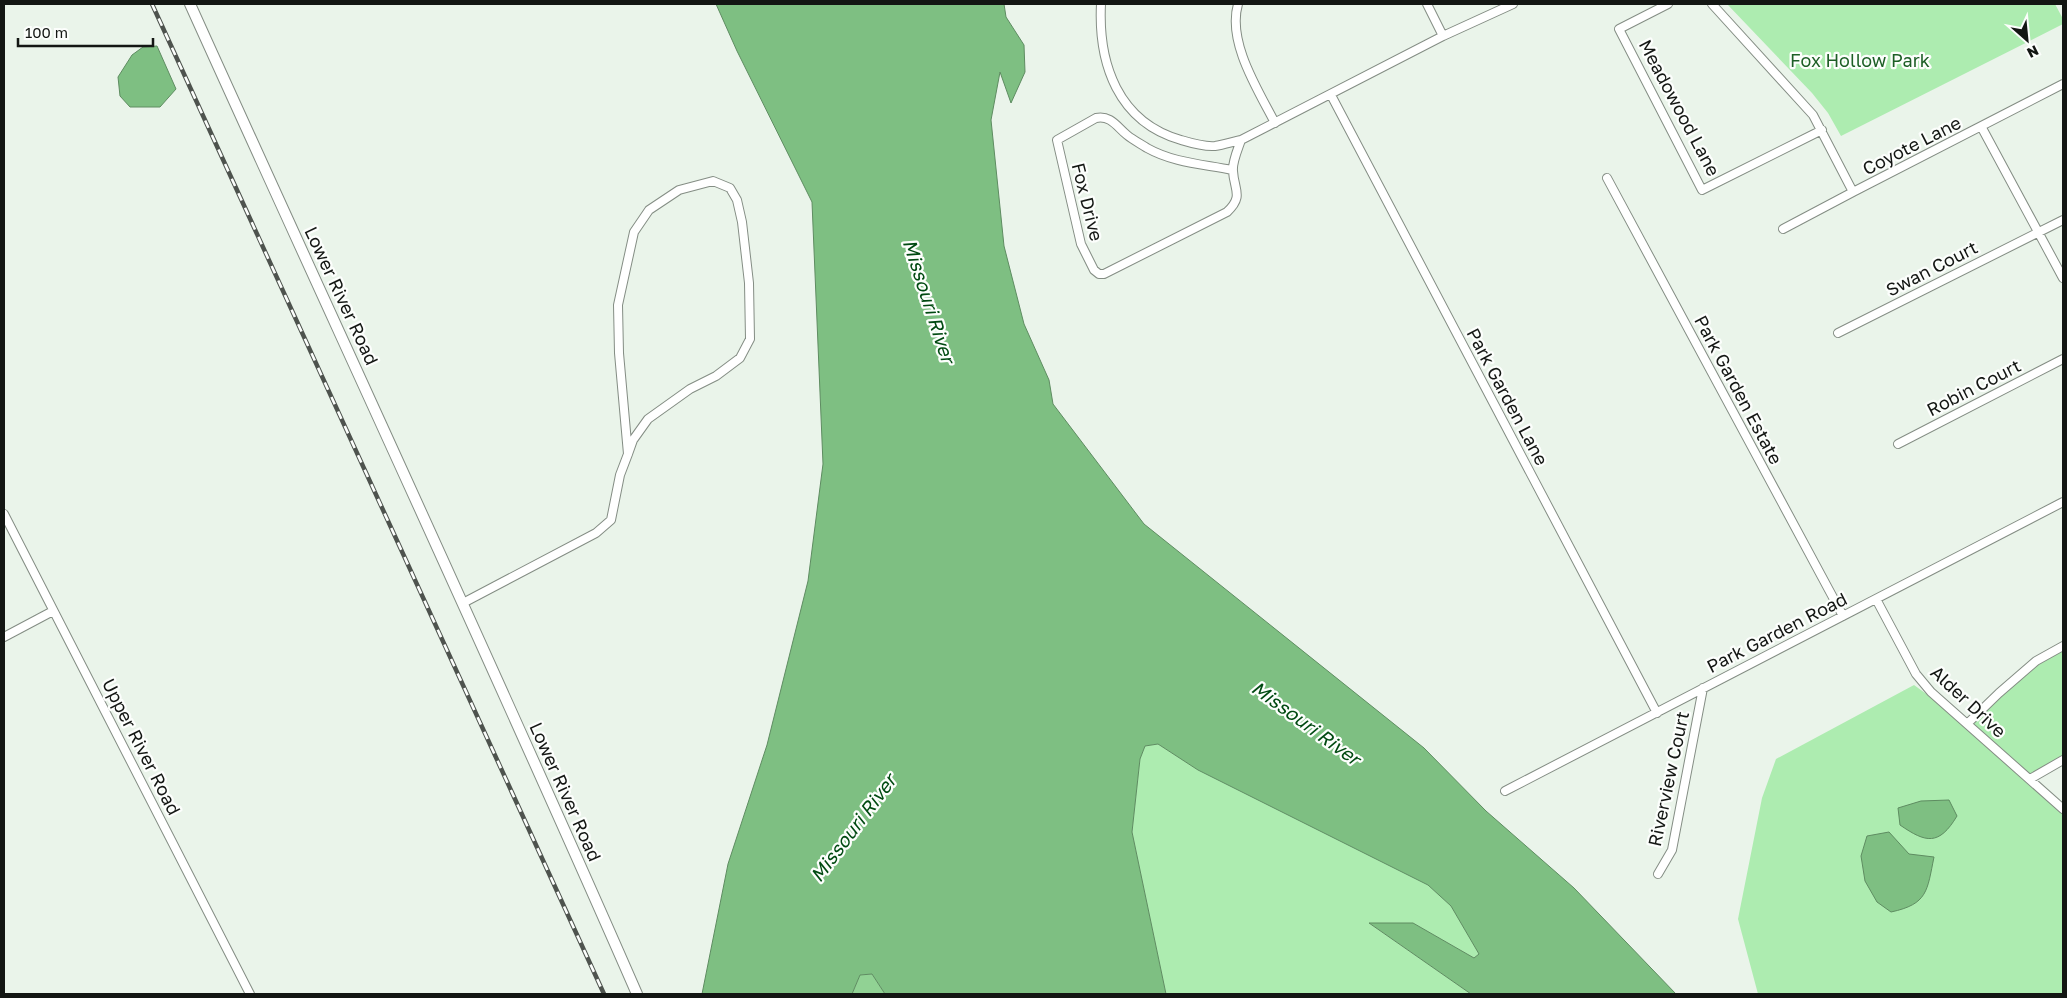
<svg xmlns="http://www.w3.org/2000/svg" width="2067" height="998" viewBox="0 0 2067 998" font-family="'Golos Text',sans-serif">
<rect width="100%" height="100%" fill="#eaf4ea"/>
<path fill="#adecb0" d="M1727 4H2055L2063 19V24L1841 136 1828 113 1812 93Z
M2063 646V760L2030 779 2063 809V994H1758L1738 919 1762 798 1776 759 1914 685 1968 724 2036 661Z
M1158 744 1198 770 1428 885 1451 906 1479 954 1474 958 1413 923 1370 924 1471 994H1166L1132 832 1140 759 1145 746Z"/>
<path fill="#91d294" d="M872 974 885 994H852L860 975Z"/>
<path fill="#7ebf82" stroke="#5e8c61" d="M716 4H1004L1006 17 1024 45 1025 72 1011 103 1000 72 991 120 1004 246 1024 324 1049 380 1053 404 1144 524 1424 748 1486 811 1574 888 1676 994H1471L1369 923H1413L1474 958 1479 954 1451 906 1428 885 1198 770 1158 744 1145 746 1140 759 1132 832 1166 994H885L872 974 860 975 852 994H702L728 864 767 745 808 581 823 464 812 202 737 51Z
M157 46 176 89 160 107H130L120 96 118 77 132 55 143 47Z
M1949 800 1957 816C1939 846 1926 843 1900 825L1898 808 1921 801Z
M1889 832 1909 854 1934 857C1927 891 1928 904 1891 912L1877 902 1865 881 1861 856 1867 836Z"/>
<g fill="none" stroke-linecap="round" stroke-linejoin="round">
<g stroke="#848d84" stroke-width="10">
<path id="minor" d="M1101 4C1098 64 1118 122 1181 140 1191 143 1204 147 1215 146 1223 145 1232 142 1241 140L1443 36 1513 4
M1238 4C1227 42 1258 90 1275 123
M1427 4 1443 36
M1668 4 1619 29 1702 190 1822 130
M1712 4 1813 115 1853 192 2063 84
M1331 95 1657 713
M1982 128 2063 278
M1232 170C1202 164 1174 163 1147 148 1141 144 1133 140 1127 135 1117 127 1111 115 1096 118L1057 140 1081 244 1094 270 1099 274H1104L1227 212C1244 196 1234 190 1233 171 1232 162 1238 149 1241 140
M1607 178 1843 616
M1783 229 1853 192
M1838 333 2063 220
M1898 444 2063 359
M4 514 250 994
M1876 599 1916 674 1931 692 2063 809
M463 603 596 533 611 520 620 475 628 454 633 440 648 419 690 389 716 376 740 358 750 339 749 283 742 222 737 200 730 188 713 181 679 190 649 210 634 232 618 305 619 353 628 454
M4 637 53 611
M1967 724 1999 693 2036 661 2063 646
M2030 779 2063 760
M1505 791 2063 502
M1658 874 1672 850 1703 688"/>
</g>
<g stroke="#848d84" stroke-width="12">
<path id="tertiary" d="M190 4C339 334 492 662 637 994"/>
</g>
<use href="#minor" stroke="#fff" stroke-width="8"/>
<use href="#tertiary" stroke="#fff" stroke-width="10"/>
<g stroke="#4e534e" stroke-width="4.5">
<path id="rail" d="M152 4 604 994"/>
</g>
<use href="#rail" stroke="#fcfefc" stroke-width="2.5" stroke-dasharray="8" stroke-linecap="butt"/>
</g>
<g text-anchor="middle" stroke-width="4.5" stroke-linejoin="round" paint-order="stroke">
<g font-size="18" fill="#1d5f26" stroke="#fcfefc">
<text x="1860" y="67">Fox Hollow Park</text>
</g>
<g font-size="18" fill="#131613" stroke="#fcfefc">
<text transform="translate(1679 108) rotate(62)" y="6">Meadowood Lane</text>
<text transform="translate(1912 146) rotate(-27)" y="6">Coyote Lane</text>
<text transform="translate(1087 202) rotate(76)" y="6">Fox Drive</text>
<text transform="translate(1932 269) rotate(-27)" y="6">Swan Court</text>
<text transform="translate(341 296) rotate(65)" y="6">Lower River Road</text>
<text transform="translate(1974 388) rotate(-27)" y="6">Robin Court</text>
<text transform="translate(1738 390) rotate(62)" y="6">Park Garden Estate</text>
<text transform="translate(1507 397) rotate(62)" y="6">Park Garden Lane</text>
<text transform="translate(1777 633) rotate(-27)" y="6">Park Garden Road</text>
<text transform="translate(1968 702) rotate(43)" y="6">Alder Drive</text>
<text transform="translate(141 747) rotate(63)" y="6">Upper River Road</text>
<text transform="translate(1669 779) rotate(-78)" y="6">Riverview Court</text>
<text transform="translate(565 792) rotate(66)" y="6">Lower River Road</text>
</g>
<g font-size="19" font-style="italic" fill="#004a11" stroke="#fcfefc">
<text transform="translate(929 301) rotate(72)" y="7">Missouri River</text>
<text transform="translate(1306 723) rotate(36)" y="7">Missouri River</text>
<text transform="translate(853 828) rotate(-53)" y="7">Missouri River</text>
</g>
</g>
<rect width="2067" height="998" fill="none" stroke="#131613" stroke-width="10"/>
<g transform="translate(2027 40) rotate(153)" stroke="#fcfefc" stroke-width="4" paint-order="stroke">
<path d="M0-4L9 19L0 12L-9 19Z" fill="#131613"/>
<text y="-8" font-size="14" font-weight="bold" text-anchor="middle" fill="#131613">N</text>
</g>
<path d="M18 38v8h135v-8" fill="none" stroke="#131613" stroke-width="2.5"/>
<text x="25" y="38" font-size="15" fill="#131613" stroke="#fcfefc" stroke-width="4" paint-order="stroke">100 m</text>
</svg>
